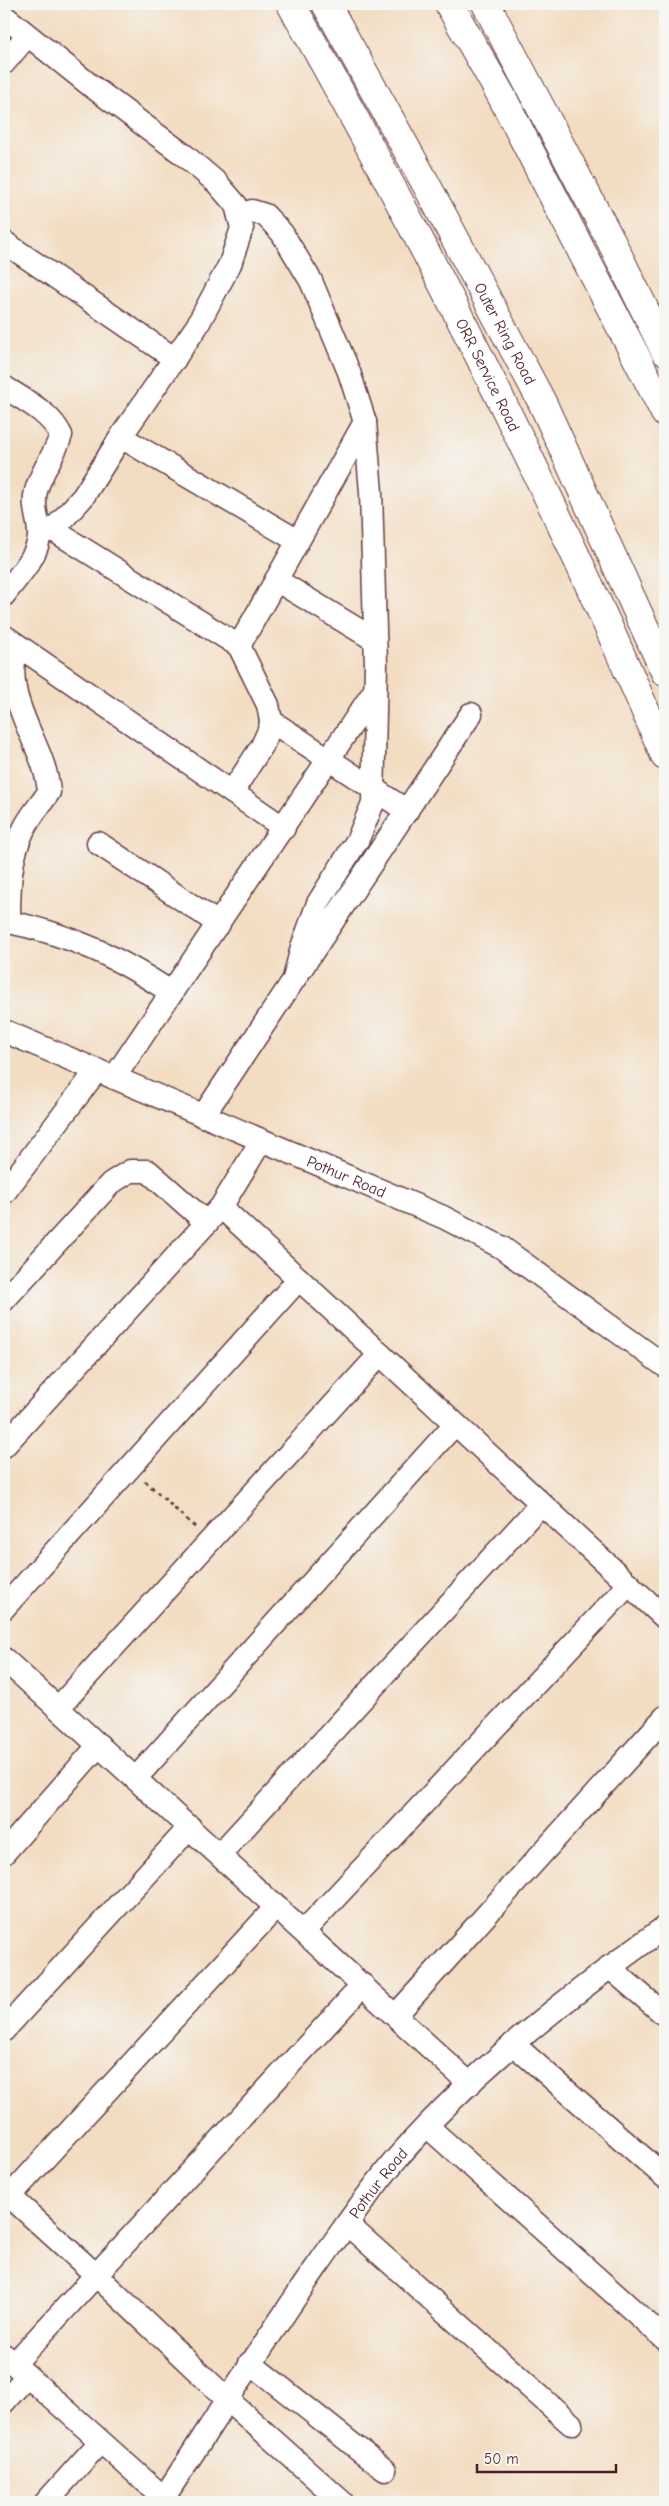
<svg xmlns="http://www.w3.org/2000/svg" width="669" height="2506" viewBox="0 0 669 2506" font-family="'Comic Neue',sans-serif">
<rect width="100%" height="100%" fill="#f6f6f2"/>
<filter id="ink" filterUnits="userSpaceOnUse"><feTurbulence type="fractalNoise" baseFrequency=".02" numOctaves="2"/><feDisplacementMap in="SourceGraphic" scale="10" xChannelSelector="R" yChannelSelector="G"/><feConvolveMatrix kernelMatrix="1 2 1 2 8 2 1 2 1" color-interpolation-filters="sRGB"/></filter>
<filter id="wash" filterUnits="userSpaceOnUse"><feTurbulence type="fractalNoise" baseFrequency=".0096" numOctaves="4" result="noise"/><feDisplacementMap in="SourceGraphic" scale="20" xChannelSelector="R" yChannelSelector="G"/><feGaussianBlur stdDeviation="1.12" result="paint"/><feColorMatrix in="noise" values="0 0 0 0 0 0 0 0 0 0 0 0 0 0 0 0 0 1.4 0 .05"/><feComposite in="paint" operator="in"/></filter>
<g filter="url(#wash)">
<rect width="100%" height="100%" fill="#f3ddc2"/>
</g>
<g filter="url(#ink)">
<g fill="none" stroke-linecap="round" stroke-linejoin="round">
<g stroke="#633c42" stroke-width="25">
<g id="minor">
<path d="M4 16 90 85 184 155 217 183 236 205 242 228 230 264 197 326 124 432 83 497 53 530 40 533"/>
<path d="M4 63 27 36"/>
<path d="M239 216 252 211 265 215 282 233 311 281 349 372 365 422 371 492 376 664 373 803 358 839 318 903 302 947 294 979"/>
<path d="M4 242 175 359"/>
<path d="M4 387C24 400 50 412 61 435 55 455 41 471 36 491 32 506 38 517 39 532 41 554 16 578 4 595"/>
<path d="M121 437 298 541"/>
<path d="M53 530 239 646 268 705 271 721 270 728 262 746 232 792"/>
<path d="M276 580 375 640"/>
<path d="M4 636 284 828"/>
<path d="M239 646 365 422"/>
<path d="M271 721 407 811"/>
<path d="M98 843 219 924"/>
<path d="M4 921C70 934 116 956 172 993"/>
<path d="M9 922C9 890 9 857 25 827 31 815 41 804 49 792 45 742 0 702 17 645"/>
<path id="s1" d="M4 1031 443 1217 501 1247 665 1366"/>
<path d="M114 1078 375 690"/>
<path d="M203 1116 471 714"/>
<path d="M4 1193 97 1070"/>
<path d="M221 1207 665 1618"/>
<path d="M4 1300 111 1183 130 1171H148L207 1223"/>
<path d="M4 1446 221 1207 261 1141"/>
<path d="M4 1608 299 1279"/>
<path d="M4 1659 470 2084"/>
<path d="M58 1708 380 1354"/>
<path d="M136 1778 455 1424"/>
<path d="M4 1853 99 1745"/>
<path d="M220 1854 541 1504"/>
<path d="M304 1931 629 1584"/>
<path d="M609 1967 665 2015"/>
<path d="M396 2015 665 1717"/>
<path d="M4 2030 190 1827"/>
<path d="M513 2044 665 2177"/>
<path d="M427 2126 665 2339"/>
<path d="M4 2191 96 2275 227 2399 342 2502"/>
<path d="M10 2196 277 1906"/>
<path d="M347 2224 571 2424"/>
<path d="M4 2355 164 2498"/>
<path d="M250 2363 385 2470"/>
<path d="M14 2364 363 1985"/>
<path d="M4 2402 27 2376"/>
<path d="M46 2502 100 2442"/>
<path id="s2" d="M161 2502C212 2424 262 2345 315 2269 342 2231 368 2192 398 2157 476 2068 570 1995 665 1927"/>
</g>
</g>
<g stroke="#633c42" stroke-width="30">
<g id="major">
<path id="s3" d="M291 4C429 248 555 498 665 756"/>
<path d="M486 4 611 241 665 351"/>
</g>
</g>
<g stroke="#633c42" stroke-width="30">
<g id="highway">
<path id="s4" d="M326 4 426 184 542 402 665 672"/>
<path d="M449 4 501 95 665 413"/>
</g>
</g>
<path stroke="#633c42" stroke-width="3" stroke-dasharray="4 4" stroke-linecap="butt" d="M145 1481 196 1528"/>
<use href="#minor" stroke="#fff" stroke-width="22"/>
<use href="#major" stroke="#fff" stroke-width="28"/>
<use href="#highway" stroke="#fff" stroke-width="28"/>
</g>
</g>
<g text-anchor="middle" stroke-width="4.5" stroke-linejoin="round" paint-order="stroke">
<g font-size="16" fill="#4a1f2b" stroke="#f6f6f2">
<text dy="6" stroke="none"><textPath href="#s4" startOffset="375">Outer Ring Road</textPath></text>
<text dy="6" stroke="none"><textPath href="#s3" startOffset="420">ORR Service Road</textPath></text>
<text dy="6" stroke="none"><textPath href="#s1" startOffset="372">Pothur Road</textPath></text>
<text dy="6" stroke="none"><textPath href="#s2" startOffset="386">Pothur Road</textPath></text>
</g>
</g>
<rect width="669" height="2506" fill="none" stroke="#f6f6f2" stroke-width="20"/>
<path d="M477 2464v8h139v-8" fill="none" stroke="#4a1f2b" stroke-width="2.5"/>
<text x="484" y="2464" font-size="15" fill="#4a1f2b" stroke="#f6f6f2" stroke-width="4" paint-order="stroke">50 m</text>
</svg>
